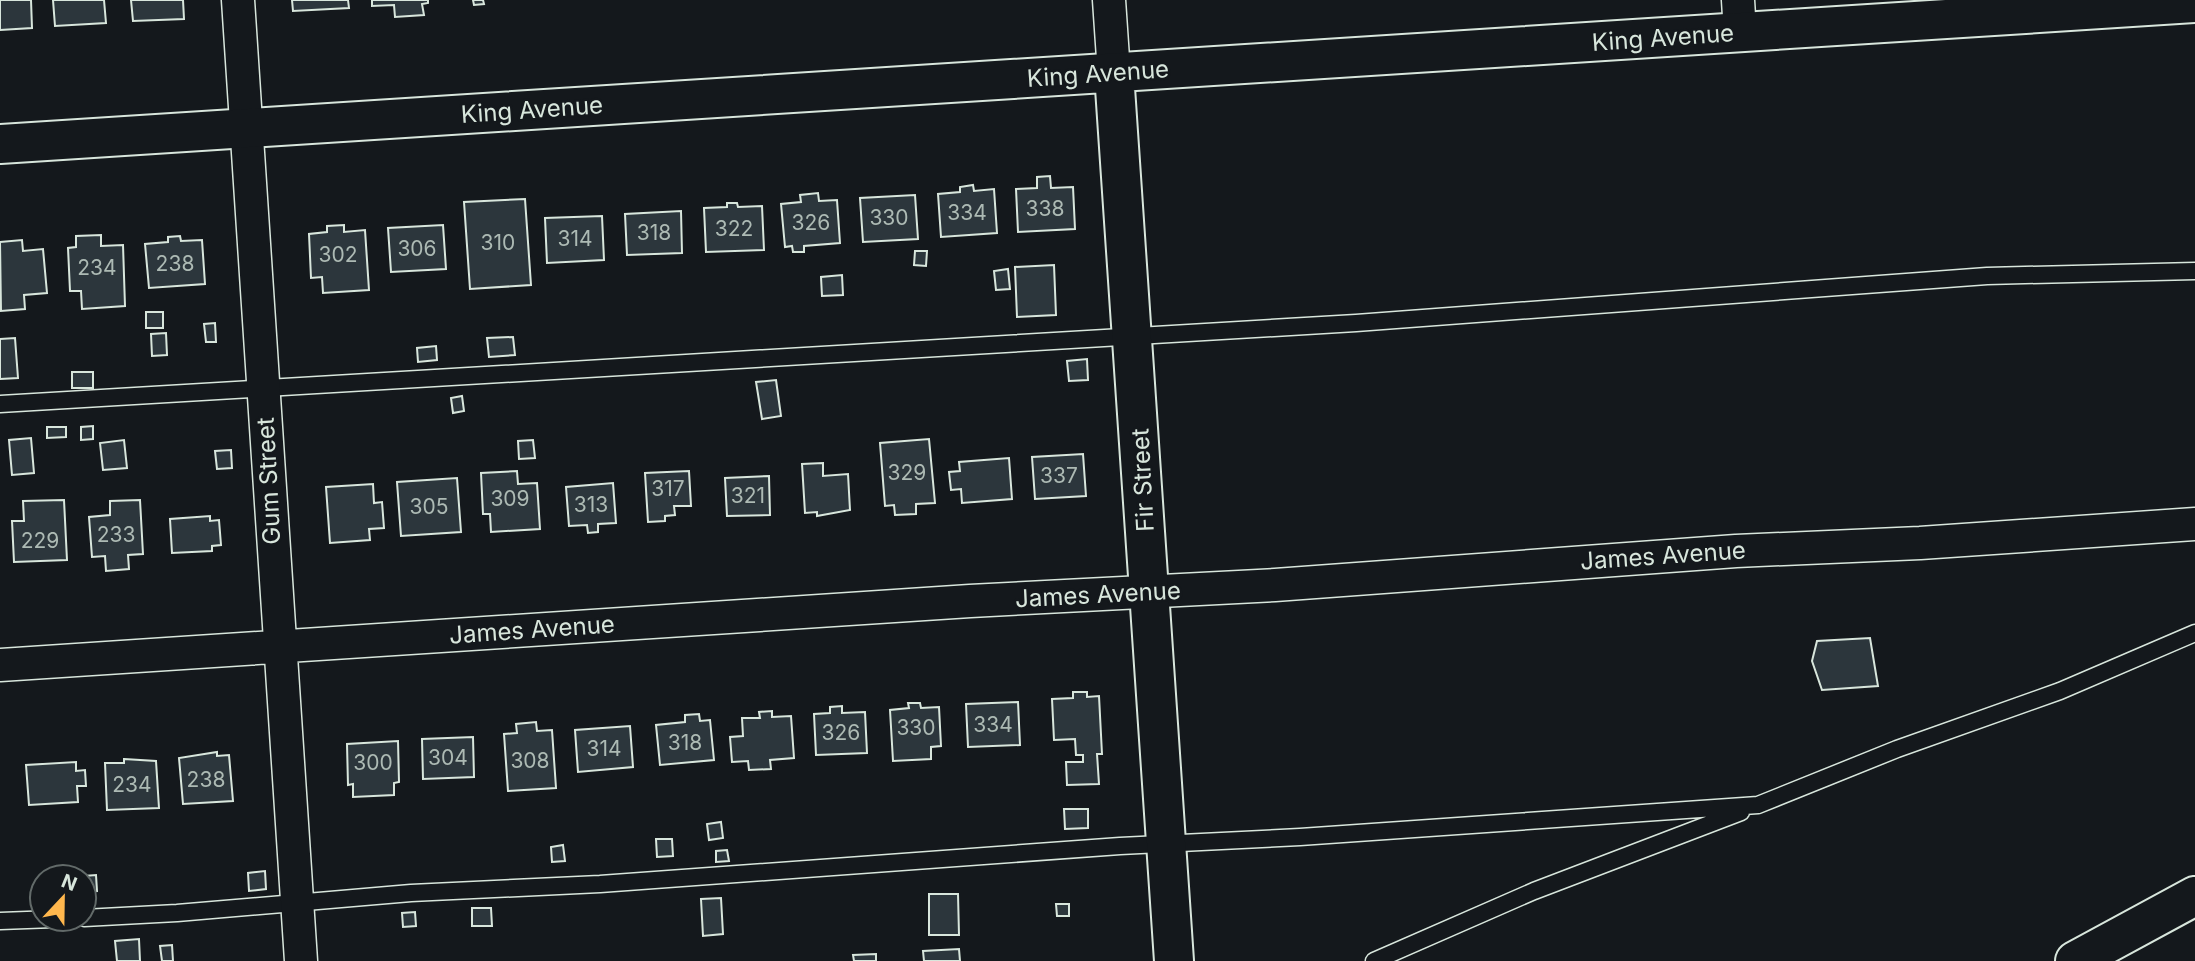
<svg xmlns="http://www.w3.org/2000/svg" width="2195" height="961" viewBox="0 0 2195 961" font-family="Inter,sans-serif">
<rect width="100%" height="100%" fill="#14181c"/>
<path fill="#2c363c" stroke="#d8e6dc" stroke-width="2" d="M0 0H31L32 28 0 30Z
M53 0H104L106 23 55 26Z
M131 0H183L184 19 133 21Z
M292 0H348L349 8 293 11Z
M372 0H428V3L422 4 424 15 395 17 394 5 372 6Z
M473 0H483L484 4 474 5Z
M1050 176 1051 188 1073 187 1075 229 1018 232 1016 189 1037 188V177Z
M973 185 974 191 994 189 997 233 941 237 938 194 960 192V187Z
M818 193 819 201 837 200 840 243 804 246V252H793L792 246 785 247 781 204 801 202 800 195Z
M915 195 918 239 863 242 860 198Z
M525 199 531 285 470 289 464 202Z
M727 203H737L738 207 762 206 764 250 706 252 704 208 727 207Z
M681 211 682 253 627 255 625 214Z
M602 216 604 260 547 263 545 218Z
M344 225V232L365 230 369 290 323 293 322 277 311 278 309 234 327 232V226Z
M443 225 446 269 391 272 388 228Z
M101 235V246L123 245 125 306 82 309 81 291H70L68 248 76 247V236Z
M180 236 181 241 202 240 205 284 149 288 145 244 168 242V237Z
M22 240 23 251 43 249 47 293 24 295 25 309 1 311 0 242Z
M915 251H927L926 266 914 265Z
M1054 265 1056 315 1017 317 1015 267Z
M1008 269 1010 289 996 290 994 271Z
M842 275 843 295 822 296 821 277Z
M146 312H163V328H146Z
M215 323 216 342H206L204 324Z
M166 333 167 355 152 356 151 334Z
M513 337 515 355 489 357 487 338Z
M15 338 18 378 0 379V339Z
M436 346 437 360 418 362 417 348Z
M1087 359 1088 380 1069 381 1067 361Z
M72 372H93V388H72Z
M776 380 781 416 762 419 756 382Z
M462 396 464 411 453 413 451 398Z
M93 426V439L81 440V427Z
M47 427H66V437L47 438Z
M31 438 34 473 12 475 9 440Z
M929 439 935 503 916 504V514L895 515 894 505 885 506 880 443Z
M124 440 127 468 103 470 100 443Z
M533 440 535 458 519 459 518 441Z
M231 450 232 468 217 469 215 451Z
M1083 454 1086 496 1035 499 1032 457Z
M1009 458 1012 499 962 503 961 489 951 490 949 472 960 471 959 462Z
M823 463V476L848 474 850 510 817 516V512L805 513 802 464Z
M517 471 518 484 537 483 540 529 491 532 490 514H483L481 473Z
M689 471 691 506H674L675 515 665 516V521L648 522 645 473Z
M769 476 770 515 727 516 725 478Z
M457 478 461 532 401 536 397 482Z
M613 483 616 523 598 524V532L588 533 587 525 569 526 566 487Z
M373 484 374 503 382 502 384 528 369 529 370 540 330 543 326 487Z
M64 500 67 560 14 562 12 521H24L23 501Z
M140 500 143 554 128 555 129 569 106 571 105 556 92 557 89 517 110 515V501Z
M210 516V521L219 520 221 545 212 546V551L172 553 170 519Z
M1870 638 1878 686 1822 690 1812 661 1817 641Z
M1073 692H1087V697L1099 696 1102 754H1097L1099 784 1067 785 1066 762H1083V755H1076L1075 739 1054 740 1052 699 1073 698Z
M1018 702 1020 745 968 747 966 704Z
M908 703H920L921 708 939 707 941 746 931 747V759L893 761 890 710 909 708Z
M842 706V713L865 712 867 753 816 755 814 714 830 713V707Z
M772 711V717L791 716 794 758 770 760 771 769 749 770 748 761 732 762 730 737 743 736 742 718H760L759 712Z
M699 714 700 721 710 720 714 760 660 765 656 725 685 722V715Z
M536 722 537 731 552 730 556 788 508 791 504 734 517 733 516 724Z
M630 726 633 767 578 772 575 730Z
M473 737 474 777 423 779 422 739Z
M398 741 399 782 394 783V795L353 797V784L348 785 347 744Z
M217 752V756L229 755 233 801 183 804 179 758Z
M124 759 156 761 159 808 107 810 105 763H124Z
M76 762V771L85 770 86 786H77L78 802 29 805 26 765Z
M1064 809H1088V828L1065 829Z
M721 822 723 838 709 840 707 824Z
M656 839H672L673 856 657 857Z
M563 845 565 861 552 862 551 847Z
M727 850 729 861 716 862V851Z
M265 871 266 889 249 891 248 873Z
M96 875 97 891 86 892 84 876Z
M929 894H958L959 935H929Z
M721 898 723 934 703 936 701 899Z
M1056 904H1069V916H1057Z
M472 908H491L492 926H472Z
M415 912 416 926 403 927 402 913Z
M139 939 140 961H117L115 941Z
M172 945 173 961H162L160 946Z
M959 949 960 961H924L923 951Z
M876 954V961H854L853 955Z"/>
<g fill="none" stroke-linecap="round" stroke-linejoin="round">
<g stroke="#d8e6dc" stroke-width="19">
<path id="lane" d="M0 404 1356 323 1987 276 2195 271
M84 918 177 913 411 893 600 884 1120 846 1300 837 1758 805 1897 749 2060 691 2195 633
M0 921 54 919
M1374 961 1534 891 1741 812"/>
</g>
<g stroke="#d8e6dc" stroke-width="35">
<path id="street" d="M238 0 301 961
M1109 0 1114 73
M1738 0 1740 33
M0 665 970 601 1275 585 1736 551 1920 543 2195 524"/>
</g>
<g stroke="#d8e6dc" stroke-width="42">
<path id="secondary" d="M1114 73 1174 961
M0 144 2195 3
M2075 961 2195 896"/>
</g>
<use href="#lane" stroke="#14181c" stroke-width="16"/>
<use href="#street" stroke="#14181c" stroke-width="32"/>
<use href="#secondary" stroke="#14181c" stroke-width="38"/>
</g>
<g text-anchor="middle" stroke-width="5" stroke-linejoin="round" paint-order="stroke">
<g font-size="21" fill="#adbab4">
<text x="1045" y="216">338</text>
<text x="967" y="220">334</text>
<text x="889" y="225">330</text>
<text x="811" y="230">326</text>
<text x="734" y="236">322</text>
<text x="654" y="240">318</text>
<text x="575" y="246">314</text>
<text x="498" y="250">310</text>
<text x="417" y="256">306</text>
<text x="338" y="262">302</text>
<text x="175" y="271">238</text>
<text x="97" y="275">234</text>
<text x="907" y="480">329</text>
<text x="1059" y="483">337</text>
<text x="668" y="496">317</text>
<text x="748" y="503">321</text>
<text x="510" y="506">309</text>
<text x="591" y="512">313</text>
<text x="429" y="514">305</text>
<text x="116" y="542">233</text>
<text x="40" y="548">229</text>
<text x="993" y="732">334</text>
<text x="916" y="735">330</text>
<text x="841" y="740">326</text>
<text x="685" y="750">318</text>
<text x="604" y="756">314</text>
<text x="448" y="765">304</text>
<text x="530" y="768">308</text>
<text x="373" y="770">300</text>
<text x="206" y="787">238</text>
<text x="132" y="792">234</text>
</g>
<g font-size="24" fill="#d8e6dc" stroke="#14181c">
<text transform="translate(1663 38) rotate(-4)" y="8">King Avenue</text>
<text transform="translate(1098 74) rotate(-4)" y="8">King Avenue</text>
<text transform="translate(532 110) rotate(-4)" y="8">King Avenue</text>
<text transform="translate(1143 480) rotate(-93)" y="8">Fir Street</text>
<text transform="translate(269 481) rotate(-93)" y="8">Gum Street</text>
<text transform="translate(1663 556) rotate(-4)" y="8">James Avenue</text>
<text transform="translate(1098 595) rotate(-3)" y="8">James Avenue</text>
<text transform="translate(532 630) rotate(-4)" y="8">James Avenue</text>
</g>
</g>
<g transform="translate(63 898) rotate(22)"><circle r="33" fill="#14181c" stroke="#626a69" stroke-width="2"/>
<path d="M0-5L12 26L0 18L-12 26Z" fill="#ffb74d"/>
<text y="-10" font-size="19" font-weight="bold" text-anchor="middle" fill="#d8e6dc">N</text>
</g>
</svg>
